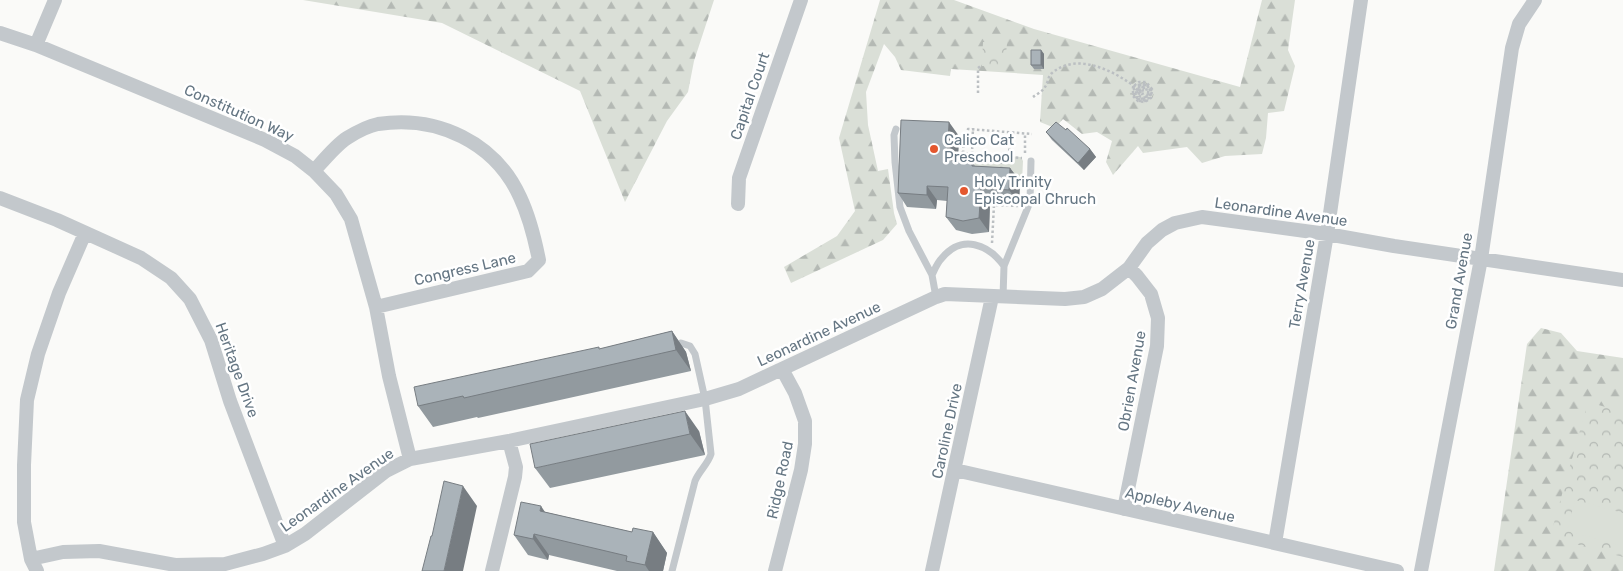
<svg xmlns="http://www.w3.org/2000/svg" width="1623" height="571" viewBox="0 0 1623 571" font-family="Rubik,sans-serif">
<defs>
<pattern id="forest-firs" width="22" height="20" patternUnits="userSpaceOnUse" patternTransform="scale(1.25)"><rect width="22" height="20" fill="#dadfd7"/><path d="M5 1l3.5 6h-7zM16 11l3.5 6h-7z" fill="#b4b9b4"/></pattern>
<pattern id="park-crowns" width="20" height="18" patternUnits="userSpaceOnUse" patternTransform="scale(1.25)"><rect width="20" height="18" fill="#dadfd7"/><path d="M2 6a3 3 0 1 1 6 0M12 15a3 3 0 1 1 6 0" fill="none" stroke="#b4b9b4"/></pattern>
</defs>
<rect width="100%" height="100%" fill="#fafaf8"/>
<path fill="url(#forest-firs)" d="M303 0H714L694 61 688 92 667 121 625 202 580 91 442 23Z
M880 0H954L1034 29 1240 87 1262 0H1295L1288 50 1295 66 1284 111 1268 113 1266 138 1262 154 1225 156 1202 163 1187 147 1143 153 1138 146 1113 175 1106 162 1112 141 1097 132 1082 134 1063 119 1055 128 1040 122 1043 75 951 69 950 76 901 70 895 57 884 44 866 92 868 125 878 171 888 169 894 213 897 224 883 240 791 283 784 267 837 236 855 211 839 138Z
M1541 328 1561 333 1577 351 1623 358V571H1494L1527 344Z"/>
<path fill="url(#park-crowns)" d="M983 42 1007 43 1005 67 982 66Z
M1130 92a12 12 0 1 1 24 0a12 12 0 1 1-24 0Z
M1588 402 1623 412V557L1550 537Z"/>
<path fill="#dadfd7" d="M960 153 1021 157 1023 161 1022 182 958 179Z
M1575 500 1623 513V546L1567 531Z"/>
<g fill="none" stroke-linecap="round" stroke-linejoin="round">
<path stroke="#bbbfc2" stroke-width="2.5" stroke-dasharray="2.5 2.5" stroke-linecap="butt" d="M978 93V68L982 65
M1033 97C1037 94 1043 91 1045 87 1048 83 1048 76 1052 73 1078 51 1116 72 1138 89L1141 87 1146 88 1148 94 1144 98 1139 96 1136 90 1137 98 1134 89V95L1140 101H1145L1149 98 1144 100 1138 99C1148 99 1149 94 1148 86L1150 90V97L1152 91 1146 84 1137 85H1147L1138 87 1135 85 1139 82H1146L1152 89 1151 98 1145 102 1138 101 1133 96V87L1139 91V95L1140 91 1142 94 1144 93V91L1141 90 1144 88 1139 90 1142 92
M963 153 964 141 968 138V129L1032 134
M1025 153V134
M972 154 973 128
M1009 156 1010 131
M959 162 960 153 1022 158
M1001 169 1002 156
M994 202V205L1018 206
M992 243 994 205"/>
<path stroke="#c3c8cc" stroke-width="7" d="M896 129 894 135 895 162 900 207 909 231 932 275 936 297
M932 275C935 269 937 263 942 258 962 234 988 244 1004 266
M1003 297 1004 266 1030 202 1031 161
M672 571 695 481C699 471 708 464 711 454L705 399 695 354 690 346 681 343"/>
<path stroke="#c3c8cc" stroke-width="14" d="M0 33 36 45 265 140 295 156 314 171 336 194 351 219 376 307 389 376 410 459
M36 45 55 0
M314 171C323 161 336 145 347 138 355 133 368 126 378 124 437 115 495 142 520 197 529 216 535 240 539 260L528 271 376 307
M0 198 57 220 141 258 171 278 190 299 211 340 230 401 285 546
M738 204 739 178 801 0
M955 470 1397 571
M1124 509 1157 346 1158 318 1151 294 1137 276 1129 268
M1275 543 1327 234 1361 0
M31 559 63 552 99 551 175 565 225 564 263 554 285 546 305 534 386 471 410 459 509 441 705 399 739 389 936 297 945 294 1065 299 1084 297 1102 289 1129 268 1147 243 1162 230 1175 223 1202 217 1327 234 1394 246 1623 280
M37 571 31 559 24 522V465L27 400 38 354 59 293 85 233
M492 571 515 477 516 467 509 441
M775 571 801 470 805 444V421L795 393 782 369
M932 571 992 297
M1421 571 1481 259 1512 48 1519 24 1535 0"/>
</g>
<path fill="#929a9f" d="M1041 50 1044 54V69H1034L1031 65Z
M1066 130 1090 149 1096 157 1084 170 1052 140 1046 132Z
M959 136 958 161 972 162 975 166 1010 168 1020 181 1019 204 990 202 989 232 972 234 956 230 946 217 947 201 937 200 936 209 907 207 898 193Z
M672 331 686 352 691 371 478 418 477 417 433 427 418 406 600 349Z
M699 431 705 455 550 488 535 468Z
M545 512 632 532H653L667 553 663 571H617L549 555 548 560 528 555 514 535Z"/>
<path fill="#777d82" d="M1041 50 1044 54V69L1041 65Z
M949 122 959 136 957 174 947 160Z
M1090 149 1096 157 1084 170 1078 163Z
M1010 168 1020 181 1019 204 1009 190Z
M927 186 937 200 936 209 927 195Z
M981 188 990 202 989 232 979 218Z
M672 331 686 352 691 371 676 350Z
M685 411 699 431 705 455 690 434Z
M463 486 477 506 463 571H444Z
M541 506 555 527 540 511Z
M653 532 667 553 663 571H649L645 565Z
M534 534 549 555 548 560 533 539Z"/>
<path fill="#aab3b9" stroke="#777d82" d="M1031 50H1041V65H1031Z
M901 120 949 122 947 160 972 162V166L1010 168 1009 190 981 188 979 218 963 221 946 217 948 187 927 186V195L898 193Z
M1056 122 1066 130 1067 128 1090 149 1078 163 1046 132Z
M672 331 676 350 464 398 463 396 418 406 414 387 599 347V349Z
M685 411 690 434 535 468 530 444Z
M444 481 463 486 444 571H422L431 536H432Z
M521 502 541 506 540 511 632 532 633 528 653 532 645 565 626 561 627 556 534 534 533 539 514 535Z"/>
<g fill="#e4572e" stroke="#fff" stroke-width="2">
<circle cx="934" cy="149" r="5"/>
<circle cx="964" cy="191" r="5"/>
</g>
<g text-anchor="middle" stroke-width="5" stroke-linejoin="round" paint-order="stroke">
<g font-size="15" fill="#657683" stroke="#fff">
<text transform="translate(750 96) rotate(-71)" y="5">Capital Court</text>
<text transform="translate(239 113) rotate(24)" y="5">Constitution Way</text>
<text transform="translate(1281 212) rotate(8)" y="5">Leonardine Avenue</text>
<text transform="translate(465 269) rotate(-13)" y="5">Congress Lane</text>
<text transform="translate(1459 281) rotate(-80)" y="5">Grand Avenue</text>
<text transform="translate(1302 284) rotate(-80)" y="5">Terry Avenue</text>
<text transform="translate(819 334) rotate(-25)" y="5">Leonardine Avenue</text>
<text transform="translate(237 370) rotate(70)" y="5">Heritage Drive</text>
<text transform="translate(1132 381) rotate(-80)" y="5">Obrien Avenue</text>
<text transform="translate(947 431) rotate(-78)" y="5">Caroline Drive</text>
<text transform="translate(780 480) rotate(-78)" y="5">Ridge Road</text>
<text transform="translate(337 490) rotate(-35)" y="5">Leonardine Avenue</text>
<text transform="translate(1180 505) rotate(13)" y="5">Appleby Avenue</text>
</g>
<g font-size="15" fill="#657683" stroke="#fff" text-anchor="start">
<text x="944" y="145">Calico Cat<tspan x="944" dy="17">Preschool</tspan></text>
<text x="974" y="187">Holy Trinity<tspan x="974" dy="17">Episcopal Chruch</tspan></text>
</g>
</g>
</svg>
